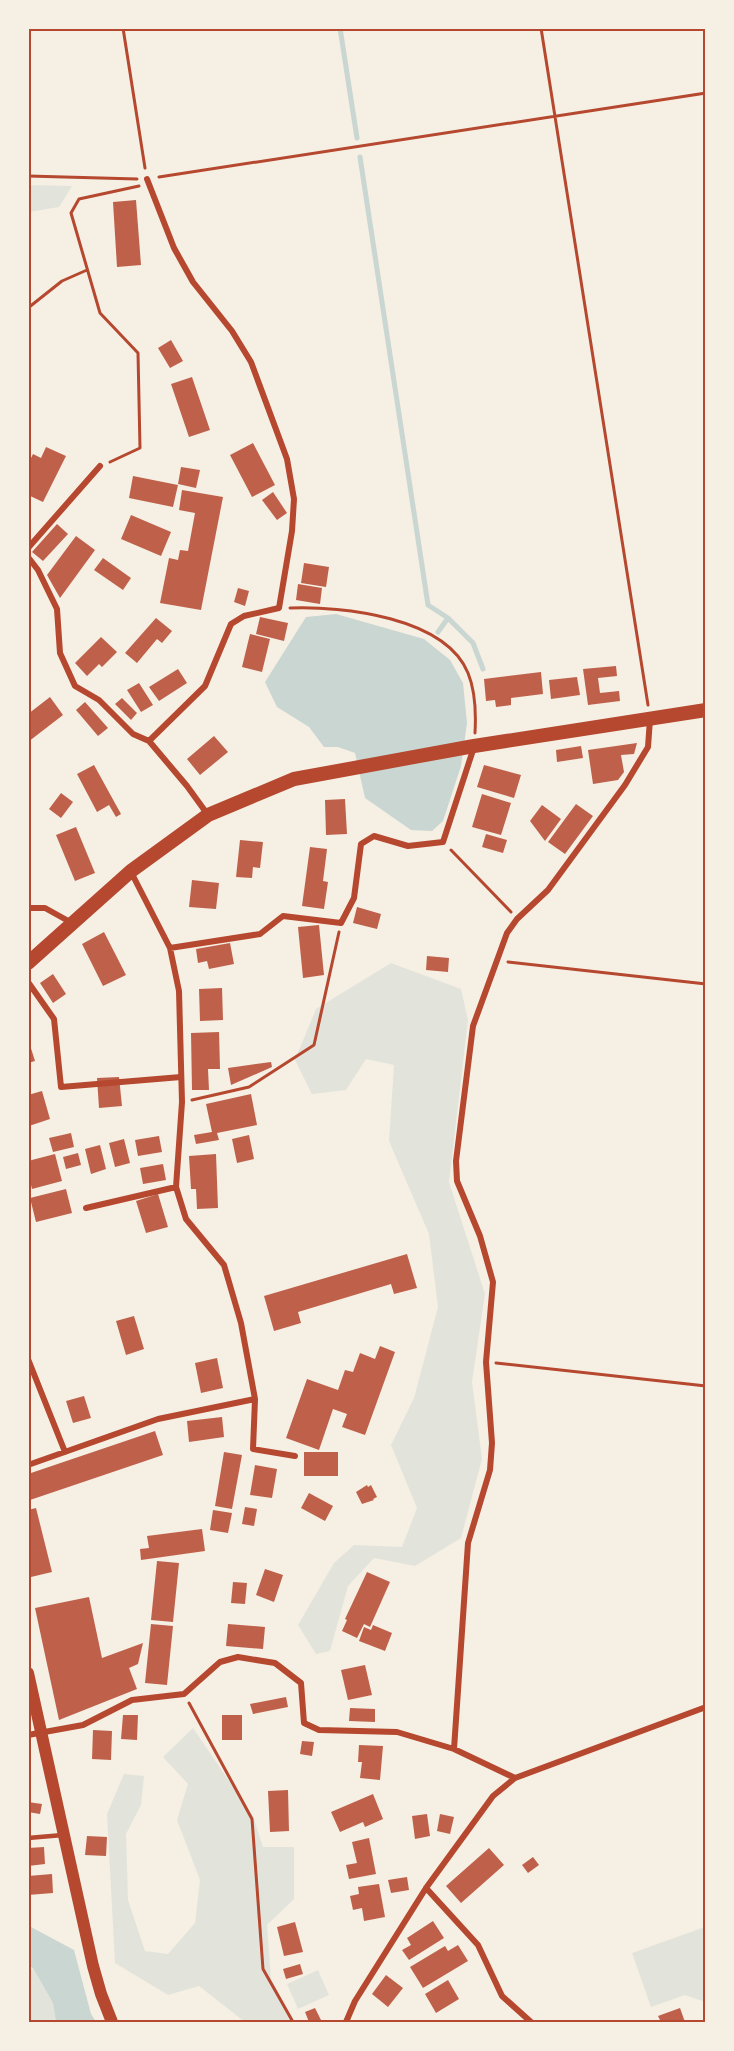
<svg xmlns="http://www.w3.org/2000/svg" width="734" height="2051" viewBox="0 0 734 2051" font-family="'Libre Baskerville',serif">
<rect width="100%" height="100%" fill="#f6efe4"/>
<path fill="#e2e4dc" d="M29 185 72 186 59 207 29 212Z
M391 963 461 989 468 1020 449 1182 485 1294 472 1382 482 1459 461 1538 415 1566 374 1558 348 1586 330 1651 316 1654 298 1625 334 1563 354 1545 402 1547 417 1508 391 1445 414 1398 438 1307 429 1234 389 1141 394 1065 366 1059 346 1090 312 1094 295 1060 316 1009Z
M193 1728 253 1816 263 1847H294V1899L267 1925 271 1979 292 2019 291 2022H245L199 1986 168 1995 115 1963 107 1814 124 1774 144 1776 141 1805 126 1834 128 1900 145 1951 168 1954 195 1923 200 1880 177 1820 188 1784 163 1757Z
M705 1927V2002L685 1995 651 2007 632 1953Z
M33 1968 53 2003 56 2022H29V1971Z
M318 1970 329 1995 298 2009 287 1984Z"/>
<path fill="#c9d6d2" d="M336 614 424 639 450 660 463 683 467 723 461 766 443 821 432 831 411 830 365 798 355 753 338 747H324L309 727 277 707 265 682 306 617Z
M29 1926 74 1950 91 2014 96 2022H56L53 2003 33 1968 29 1966Z"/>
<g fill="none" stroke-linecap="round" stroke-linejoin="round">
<path stroke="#c9d6d2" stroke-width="5" d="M340 28 357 138
M360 157 428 605 448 618 473 643 483 669
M438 632 448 618"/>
</g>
<path fill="#bf614a" d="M136 200 141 265 117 267 113 202Z
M171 340 183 361 170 368 158 348Z
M192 377 210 430 189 437 171 384Z
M253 443 275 485 252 497 230 455Z
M46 447 66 456 43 502 28 495V464L33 454 41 458Z
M181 467 200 470 196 488 178 484Z
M133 476 178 485 173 507 129 498Z
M182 490 223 497 201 610 160 603 169 558 178 560 180 550 188 551 195 513 179 510Z
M273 492 287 513 277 520 262 500Z
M131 515 171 532 161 556 121 539Z
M57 524 68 534 43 561 32 552Z
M76 536 95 550 60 598 47 575Z
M103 558 131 578 123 590 94 570Z
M304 563 329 567 326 587 301 583Z
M298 584 322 588 320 604 296 600Z
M238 588 249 591 245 606 234 602Z
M260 617 288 623 284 641 256 634Z
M156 618 172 631 162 643 157 639 137 663 125 653Z
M250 634 270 639 262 672 242 667Z
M101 637 117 652 102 667 99 664 87 676 75 663Z
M616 666 617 676 598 678 600 693 619 691 620 701 588 705 583 669Z
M178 669 187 683 159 701 149 687Z
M541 672 543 694 511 698V705L496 707 495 700 486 701 484 679Z
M577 677 580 695 551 699 549 680Z
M139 683 153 705 141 712 127 690Z
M50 697 63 715 28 742V714Z
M122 698 137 713 131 720 115 704Z
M85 702 108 728 98 736 76 710Z
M214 736 228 752 200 775 187 759Z
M637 743 634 754 621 755 624 772 618 780 593 784 588 750Z
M581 746 583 758 557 762 556 750Z
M94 765 121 814 116 817 109 805 97 812 77 774Z
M484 765 521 775 514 798 477 787Z
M61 793 73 802 61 818 49 809Z
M482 794 511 803 501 835 472 827Z
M345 799 347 834 326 835 325 800Z
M576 804 593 816 565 854 548 842Z
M542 805 561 819 545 841 530 821Z
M76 827 95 873 75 881 56 835Z
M486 834 507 840 503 853 482 847Z
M240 840 263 842 260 868 253 867 252 878 236 877Z
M310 847 327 849 323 881 328 882 324 909 302 906Z
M192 880 219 883 216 909 189 907Z
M357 907 381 914 377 929 353 923Z
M319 925 324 975 303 978 298 927Z
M104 932 126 975 103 986 82 944Z
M230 943 234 964 209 969 207 961 198 963 196 949Z
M427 956 449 958 448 972 426 970Z
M53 974 66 994 53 1003 40 983Z
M222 988 223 1020 200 1021 199 989Z
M219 1032 220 1069H208L209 1090H192L191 1033Z
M29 1042 35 1061 28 1063V1043Z
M271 1062 272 1067 231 1085 228 1068Z
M119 1077 122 1106 99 1108 97 1078Z
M42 1091 50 1119 29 1126 28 1095Z
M251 1094 257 1125 217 1133 219 1140 196 1144 194 1135 212 1132 206 1104Z
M71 1133 74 1147 53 1152 49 1138Z
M249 1135 254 1159 237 1163 232 1139Z
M159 1136 162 1152 138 1156 135 1140Z
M124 1139 130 1163 115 1167 109 1143Z
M100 1145 106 1169 91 1174 85 1149Z
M78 1153 81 1165 66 1169 63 1157Z
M55 1154 62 1181 32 1189 28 1173V1161Z
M216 1154 218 1208 197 1209 196 1189H191L189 1156Z
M163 1164 166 1180 143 1184 140 1168Z
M66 1189 72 1213 36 1222 30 1198Z
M158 1194 168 1227 146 1233 136 1201Z
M407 1254 417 1288 394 1294 391 1284 298 1312 301 1323 274 1331 264 1296Z
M134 1316 144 1349 126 1355 116 1321Z
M380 1346 395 1352 365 1435 342 1427 347 1414 333 1409 319 1450 286 1438 307 1379 338 1390 345 1370 353 1372 360 1353 375 1359Z
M217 1358 223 1388 201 1393 195 1363Z
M84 1396 91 1418 73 1423 66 1401Z
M222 1417 224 1437 189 1442 187 1421Z
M155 1431 163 1455 30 1500 28 1474Z
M224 1452 242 1455 232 1509 215 1506Z
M304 1452H338V1476H304Z
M255 1465 277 1469 272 1498 250 1495Z
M367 1485 368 1487 371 1485 377 1497 373 1499 374 1500 362 1504 356 1492Z
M309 1493 333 1506 325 1521 301 1508Z
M245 1507 257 1509 254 1526 242 1524Z
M36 1508 52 1572 31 1577 28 1566V1510Z
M213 1510 232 1513 228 1533 210 1530Z
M202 1529 205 1551 141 1560 140 1549 149 1548 147 1536Z
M157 1561 179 1563 173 1622 151 1620Z
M265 1569 283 1575 274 1602 256 1595Z
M367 1572 390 1582 370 1627 364 1624 357 1638 342 1631 347 1620 345 1619Z
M233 1582 247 1583 245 1604 231 1603Z
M89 1597 102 1658 143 1643 138 1664 129 1668 137 1689 59 1720 35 1608Z
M151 1624 173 1626 167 1685 145 1683Z
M228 1624 265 1627 263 1649 226 1646Z
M373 1625 392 1633 385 1651 359 1641 364 1627 371 1630Z
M365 1665 372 1695 348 1700 341 1670Z
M286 1697 288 1707 253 1714 250 1704Z
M350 1708 375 1709V1722L349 1721Z
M123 1715H138L137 1740 121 1739Z
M222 1715H242V1740H222Z
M93 1730 112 1731 111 1760 92 1759Z
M302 1741 314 1742 312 1756 300 1754Z
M359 1745 383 1746 380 1780 360 1778 362 1762H358Z
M288 1790 289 1831 270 1832 268 1791Z
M373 1794 383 1819 365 1827 363 1822 340 1832 331 1812Z
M28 1802 42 1804 40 1814 28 1812Z
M427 1814 430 1836 415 1839 412 1816Z
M440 1814 454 1817 450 1834 437 1831Z
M87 1836 107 1837 106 1856 85 1855Z
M369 1838 376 1874 349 1879 346 1865 357 1863 352 1842Z
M44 1847 45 1864 28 1866V1848Z
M489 1848 504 1865 461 1903 446 1886Z
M533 1857 539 1865 528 1873 522 1865Z
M52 1874 53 1893 28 1895V1876Z
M407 1877 409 1890 391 1893 388 1880Z
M379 1884 385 1917 364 1921 362 1908 353 1910 350 1896 359 1894 358 1887Z
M433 1921 444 1938 409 1960 402 1950 411 1945 407 1938Z
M295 1922 303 1952 284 1956 277 1927Z
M458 1945 468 1961 423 1988 410 1967 445 1946 448 1951Z
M300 1964 303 1974 286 1979 283 1969Z
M386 1975 403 1988 388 2007 372 1994Z
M448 1980 459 1999 436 2013 425 1994Z
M315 2008 322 2022H309L305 2012Z
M680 2008 685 2022H661L658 2016Z"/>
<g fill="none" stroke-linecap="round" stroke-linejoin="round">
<path stroke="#b5482f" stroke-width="3" d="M123 28 145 168
M541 28 648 705
M28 176 137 179
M159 177 706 93
M28 308 62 281 87 270
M110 462 140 448 138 353 100 313 71 213 79 199 139 186
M290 608C343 606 445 617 468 673 475 690 476 715 475 733
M451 850 511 912
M508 962 706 984
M192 1100 249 1087 314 1045 339 932
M496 1363 706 1386
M189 1703 252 1819 263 1969 293 2022"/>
<path stroke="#b5482f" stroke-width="4.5" d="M28 1838 63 1835"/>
<path stroke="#b5482f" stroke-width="6" d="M147 179 174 248 193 282 232 331 251 362 287 459 294 499 292 531 279 608 244 616 231 624 205 686 149 741 187 786 208 815
M28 548 100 466
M28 557 38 570 57 609 60 653 75 686 99 700 133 734 149 741
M28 908H45L72 923
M170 948 260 934 283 916 341 923 354 898 361 844 374 836 408 846 443 842 474 747
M28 982 54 1019 61 1087 181 1077
M86 1208 176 1187
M28 1359 65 1452
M255 1399 253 1449 295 1456
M28 1465 158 1419 255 1399 241 1323 224 1265 186 1219 176 1187 182 1102 179 991 170 948 131 872
M28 1735 83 1725 132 1700 184 1694 220 1662 238 1657 275 1663 301 1683 304 1723 319 1730 397 1732 454 1749 515 1778
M454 1749 468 1543 490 1470 492 1443 486 1362 493 1282 480 1236 457 1181 456 1161 473 1026 507 933 517 919 548 890 625 785 648 747 650 719
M426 1888 478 1945 502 1996 531 2022
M346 2022 355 2001 426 1888 493 1796 515 1778 706 1707"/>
<path stroke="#b5482f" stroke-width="12" d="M28 1673 93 1966 101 1994 112 2022"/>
<path stroke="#b5482f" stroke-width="14" d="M28 963 131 871 208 815 294 779 474 746 706 710"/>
</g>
<rect width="734" height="2051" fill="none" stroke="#f6efe4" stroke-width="60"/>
<rect x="30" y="30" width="674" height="1991" fill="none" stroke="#b5482f" stroke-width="2"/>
</svg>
